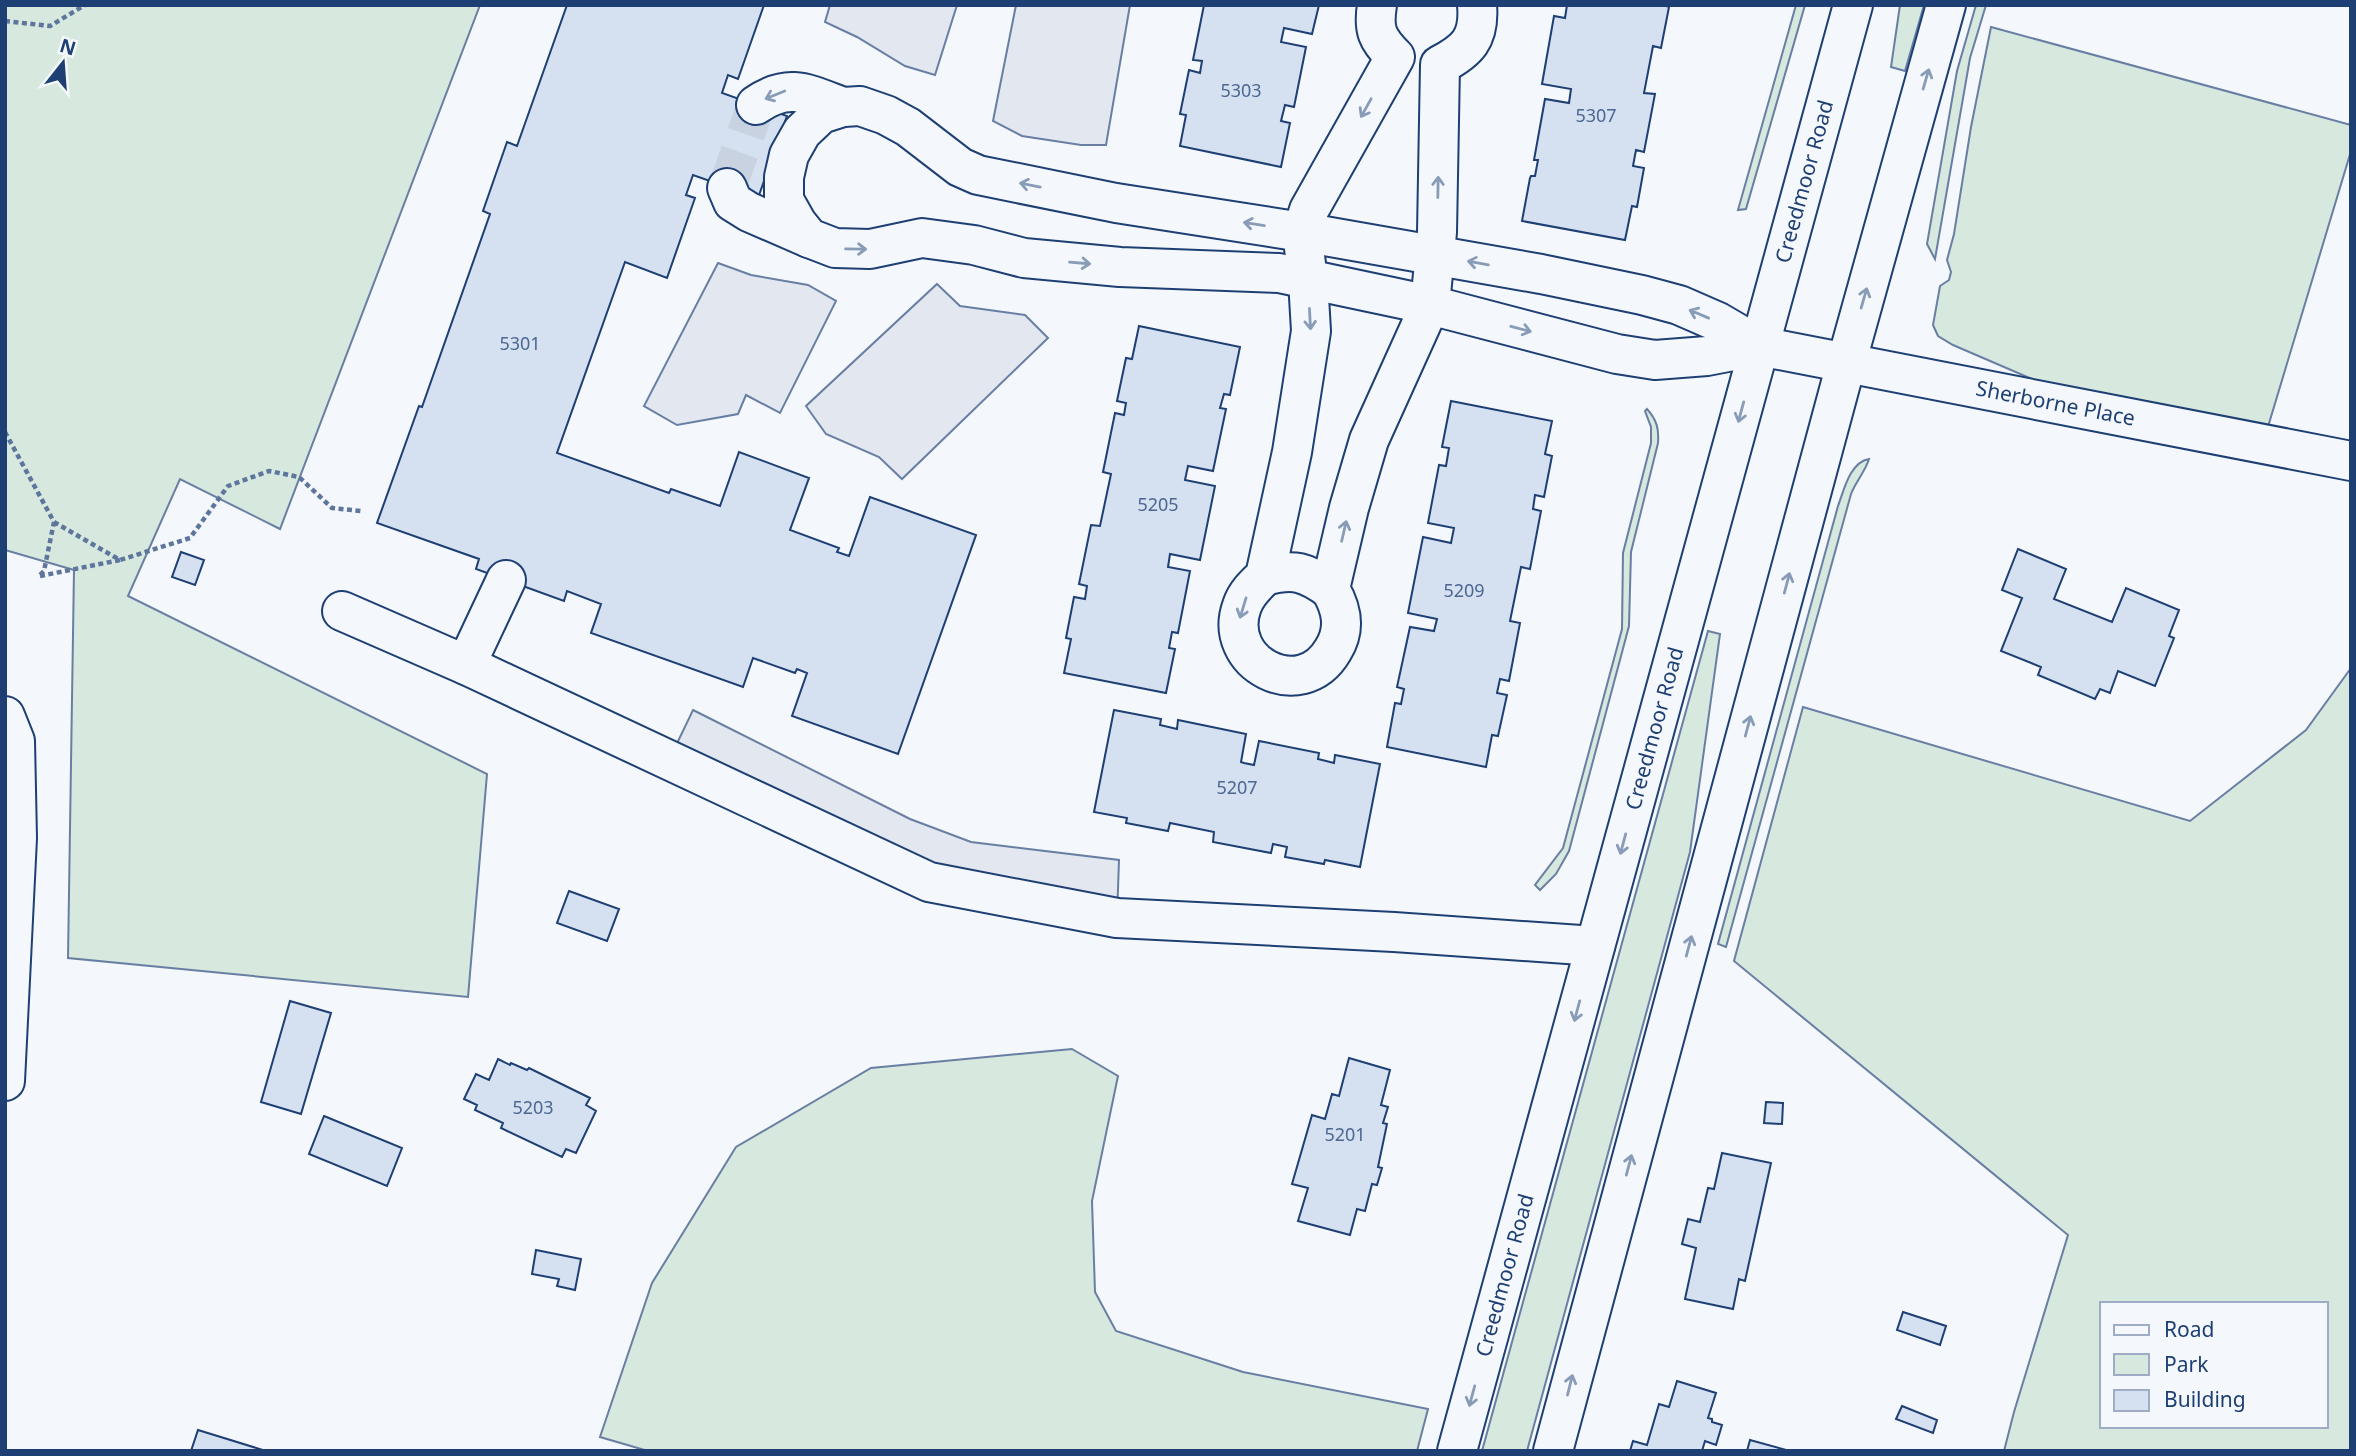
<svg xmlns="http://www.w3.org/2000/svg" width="2356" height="1456" viewBox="0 0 2356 1456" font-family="'Noto Sans',sans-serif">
<rect width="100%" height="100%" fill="#f4f7fb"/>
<path fill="#d7e8df" stroke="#687fa3" stroke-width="2" fill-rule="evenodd" d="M5 5H480L280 529 180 479 128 596 487 774 468 997 68 958 74 570 5 550Z
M1796 5H1805L1746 209 1738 210Z
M1900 5H1924L1905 71 1891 67Z
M1976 5H1986L1970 58 1935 259 1927 244 1957 71Z
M1991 27 2351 125V151L2267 430 2039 382 1953 345 1938 336 1933 325 1940 286 1949 280 1951 272 1947 260 1954 234 1971 127Z
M1647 409C1657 420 1659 429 1658 443L1631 552 1629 626 1569 851 1556 874 1540 890 1535 885 1563 848 1622 629 1623 553 1651 443V427L1645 411Z
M1869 459C1865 472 1856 481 1851 494L1726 947 1718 944 1838 506C1844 490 1850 462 1869 459Z
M1708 631 1720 634 1690 852 1527 1451H1482Z
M2351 668V1451H2004L2014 1412 2068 1235 1734 961 1803 707 2190 821 2306 730ZM2102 1304H2326V1426H2102Z
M1072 1049 1118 1076 1092 1201 1095 1292 1116 1331 1243 1372 1428 1409 1417 1451H648L600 1437 652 1283 736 1147 871 1068Z"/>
<path fill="#e3e8f0" stroke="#687fa3" stroke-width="2" d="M830 5H957L935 75 905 66 857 37 825 22Z
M1016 5H1130L1106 145H1081L1022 136 993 121Z
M718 263 751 275 808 285 836 301 780 413 746 395 738 414 677 425 644 406Z
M937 284 960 306 1025 315 1048 338 902 479 879 457 826 434 806 406Z
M693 710 910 819 971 842 1119 860 1117 918 929 882 669 760Z"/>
<path fill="#d5e0f0" stroke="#1d3f73" stroke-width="2" d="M567 5H764L738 79 728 75 722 93 787 116 758 198 693 175 686 195 695 198 667 278 625 262 557 453 669 493 671 489 720 506 739 452 809 478 790 530 839 548 837 552 849 556 870 497 976 535 898 754 792 716 807 673 797 669 795 673 753 658 743 687 591 633 601 604 567 591 564 601 476 569 479 559 377 523 419 406 422 407 490 214 483 211 507 142 517 146Z
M1204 5H1319L1312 34 1284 28 1281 42 1306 47 1294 107 1285 105 1281 121 1290 123 1281 167 1180 146 1186 115 1180 114 1189 70 1200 73 1202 61 1193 60Z
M1567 5H1664L1669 7 1661 48 1653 46 1644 93 1655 94 1644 152 1636 150 1633 166 1644 168 1637 207 1632 206 1625 240 1522 221 1530 178 1531 176H1535L1538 160H1534L1545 99 1569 103 1571 89 1542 84 1554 16 1565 18Z
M1139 326 1240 347 1230 395 1224 394 1220 408 1226 409 1213 471 1188 466 1185 480 1215 486 1200 560 1170 554 1168 567 1190 571 1178 633 1172 632 1169 648 1175 649 1166 693 1064 673 1071 639 1066 638 1074 597 1085 599 1087 586 1079 584 1091 525 1100 526 1111 474 1103 472 1115 413 1124 415 1126 403 1117 401 1126 358 1132 359Z
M1451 401 1552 421 1545 454 1552 456 1544 497 1535 495 1533 509 1541 511 1530 569 1521 567 1510 621 1520 623 1509 681 1500 679 1497 693 1507 695 1498 736 1492 735 1486 767 1387 747 1395 703 1401 704 1404 689 1397 687 1410 627 1434 631 1437 619 1408 613 1423 537 1451 543 1454 528 1428 523 1439 465 1446 466 1449 448 1442 447Z
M2018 549 2066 569 2054 599 2112 622 2126 588 2179 610 2169 636 2174 638 2155 686 2118 671 2110 693 2100 689 2095 699 2038 675 2041 667 2001 651 2022 598 2002 590Z
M181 552 204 560 195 585 172 577Z
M1114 710 1161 719 1160 725 1177 729 1178 720 1246 734 1241 762 1244 763 1254 765 1259 741 1319 753 1318 759 1334 763 1335 755 1380 764 1360 867 1325 860 1324 864 1285 857 1287 847 1273 844 1271 853 1213 842 1214 832 1170 823 1168 831 1126 823 1127 818 1094 812Z
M569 891 619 909 607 941 557 923Z
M290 1001 331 1013 301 1114 261 1102Z
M1349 1058 1390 1070 1381 1105 1388 1107 1383 1123 1387 1124 1378 1167 1382 1168 1377 1185 1372 1184 1365 1211 1357 1209 1350 1235 1298 1221 1308 1188 1292 1184 1312 1115 1325 1119 1332 1094 1339 1096Z
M498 1059 510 1065 511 1063 527 1070 529 1068 590 1098 586 1105 596 1111 576 1153 566 1149 562 1157 501 1128 503 1123 475 1110 477 1105 464 1099 476 1074 489 1080Z
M1766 1102 1783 1103 1782 1124 1764 1123Z
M324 1116 402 1148 387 1186 309 1154Z
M1722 1153 1771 1163 1745 1281 1739 1279 1733 1309 1685 1299 1696 1248 1682 1244 1688 1219 1700 1222 1708 1188 1714 1189Z
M536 1250 581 1259 575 1290 557 1286 559 1279 532 1274Z
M1903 1312 1946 1326 1940 1345 1897 1330Z
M1677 1381 1716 1393 1708 1418 1712 1419V1422L1722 1425 1716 1445 1705 1441 1702 1451H1630L1633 1441 1647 1445 1659 1404 1669 1407Z
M1902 1406 1937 1420 1933 1433 1896 1419Z
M198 1430 266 1451H191Z
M1750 1440 1790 1451H1747Z"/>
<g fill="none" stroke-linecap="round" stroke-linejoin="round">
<path stroke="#c9d2e0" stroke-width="38" stroke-dasharray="38 19" stroke-linecap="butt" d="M727 188 756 105"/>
<g stroke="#1d3f73" stroke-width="42">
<g id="minor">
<path d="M1377 5C1373 30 1377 39 1395 57L1309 210 1302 232 1308 280 1311 331 1292 452 1265 576C1255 585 1246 594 1242 606 1221 663 1301 705 1333 650 1346 629 1342 609 1330 589L1349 508 1369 440 1430 305 1437 232 1440 65C1467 51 1480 39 1477 5"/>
<path d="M756 105C789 82 808 94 843 107"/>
<path d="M727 188 733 202 749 212 809 238"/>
<path id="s1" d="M1759 346 1707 356 1655 360 1617 354 1430 305 1279 273 1120 267 1024 258 974 245 922 238 870 249 835 248 809 238 797 223 784 200V177L789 155 802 132 821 114 843 107 860 106 886 115 908 127 960 167 978 175 1116 203 1302 232 1541 274 1642 295 1679 305 1718 322 1759 346 2351 461"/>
<path d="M1265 576C1294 568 1306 572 1330 589"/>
<path d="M342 611 466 665 929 882 1117 918 1394 932 1595 946"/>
<path d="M466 665 506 580"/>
<path d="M5 716 15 741 17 838 5 1081"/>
</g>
</g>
<g stroke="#1d3f73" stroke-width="42">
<g id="major">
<path id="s2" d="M1457 1451 1853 5"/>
<path d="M1553 1451 1846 364 1946 5"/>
</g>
</g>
<path stroke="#5e769c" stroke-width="4.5" stroke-dasharray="5 3.5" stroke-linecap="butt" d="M5 21 50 26 85 5
M5 432 54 522 44 571 39 576
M54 522 120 560 190 538 228 486 269 471 299 477 332 508 361 511
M40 576 120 560"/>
<use href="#minor" stroke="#f4f7fb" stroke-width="38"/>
<use href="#major" stroke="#f4f7fb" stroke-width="38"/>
</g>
<defs><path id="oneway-shaft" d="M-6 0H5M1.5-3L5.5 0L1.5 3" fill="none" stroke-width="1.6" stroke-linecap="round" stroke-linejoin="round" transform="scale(1.75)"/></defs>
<g stroke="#889bb7">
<use href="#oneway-shaft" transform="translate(1926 79) rotate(-74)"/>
<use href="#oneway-shaft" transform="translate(775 95) rotate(158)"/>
<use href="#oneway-shaft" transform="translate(1366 108) rotate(119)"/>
<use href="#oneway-shaft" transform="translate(1030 185) rotate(-169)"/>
<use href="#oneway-shaft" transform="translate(1438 187) rotate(-89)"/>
<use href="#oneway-shaft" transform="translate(1254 224) rotate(-171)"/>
<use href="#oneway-shaft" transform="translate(856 249) rotate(1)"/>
<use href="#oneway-shaft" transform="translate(1080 263) rotate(5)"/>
<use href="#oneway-shaft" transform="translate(1478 263) rotate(-170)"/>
<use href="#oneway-shaft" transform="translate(1864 298) rotate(-74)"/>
<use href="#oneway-shaft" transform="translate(1699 314) rotate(-157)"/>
<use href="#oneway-shaft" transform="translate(1310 319) rotate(87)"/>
<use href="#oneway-shaft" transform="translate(1521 329) rotate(15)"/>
<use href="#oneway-shaft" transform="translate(1741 412) rotate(105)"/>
<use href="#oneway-shaft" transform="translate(1344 531) rotate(-77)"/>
<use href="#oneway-shaft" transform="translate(1787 583) rotate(-75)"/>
<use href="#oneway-shaft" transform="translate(1243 608) rotate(107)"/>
<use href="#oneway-shaft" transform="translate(1748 726) rotate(-75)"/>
<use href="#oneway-shaft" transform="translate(1623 844) rotate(105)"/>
<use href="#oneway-shaft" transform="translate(1689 946) rotate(-75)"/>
<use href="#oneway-shaft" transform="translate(1577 1011) rotate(105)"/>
<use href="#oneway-shaft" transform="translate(1629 1165) rotate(-75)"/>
<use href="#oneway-shaft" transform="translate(1570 1385) rotate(-76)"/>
<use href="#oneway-shaft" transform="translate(1472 1396) rotate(105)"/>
</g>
<g text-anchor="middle" stroke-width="5" stroke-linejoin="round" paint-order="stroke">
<g font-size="18" fill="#4b6792">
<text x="1241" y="97">5303</text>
<text x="1596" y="122">5307</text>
<text x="520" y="350">5301</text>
<text x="1158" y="511">5205</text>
<text x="1464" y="597">5209</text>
<text x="1237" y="794">5207</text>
<text x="533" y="1114">5203</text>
<text x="1345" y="1141">5201</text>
</g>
<g font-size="21" fill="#1d3f73" stroke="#f4f7fb">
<text dy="7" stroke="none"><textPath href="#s2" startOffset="1316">Creedmoor Road</textPath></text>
<text dy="7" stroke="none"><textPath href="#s1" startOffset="2394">Sherborne Place</textPath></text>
<text dy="7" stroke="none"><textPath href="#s2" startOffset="749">Creedmoor Road</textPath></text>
<text dy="7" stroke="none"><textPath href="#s2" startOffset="182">Creedmoor Road</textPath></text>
</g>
</g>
<rect width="2356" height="1456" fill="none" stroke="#1d3f73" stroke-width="14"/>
<rect x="2100" y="1302" width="228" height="126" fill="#f4f7fb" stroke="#9eadc5" stroke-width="2"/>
<rect x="2114" y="1325" width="35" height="10" fill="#f4f7fb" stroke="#9eadc5" stroke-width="2"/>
<text x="2164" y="1337" font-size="21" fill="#1d3f73">Road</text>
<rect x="2114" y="1354" width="35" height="21" fill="#d7e8df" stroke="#9eadc5" stroke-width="2"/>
<text x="2164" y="1372" font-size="21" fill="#1d3f73">Park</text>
<rect x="2114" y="1390" width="35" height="21" fill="#d5e0f0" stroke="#9eadc5" stroke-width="2"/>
<text x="2164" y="1407" font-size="21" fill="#1d3f73">Building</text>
<g transform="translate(63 63) rotate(17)" stroke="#f4f7fb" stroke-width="5" paint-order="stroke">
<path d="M0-5L12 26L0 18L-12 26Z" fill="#1d3f73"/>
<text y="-10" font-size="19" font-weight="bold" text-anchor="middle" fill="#1d3f73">N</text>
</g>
</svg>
